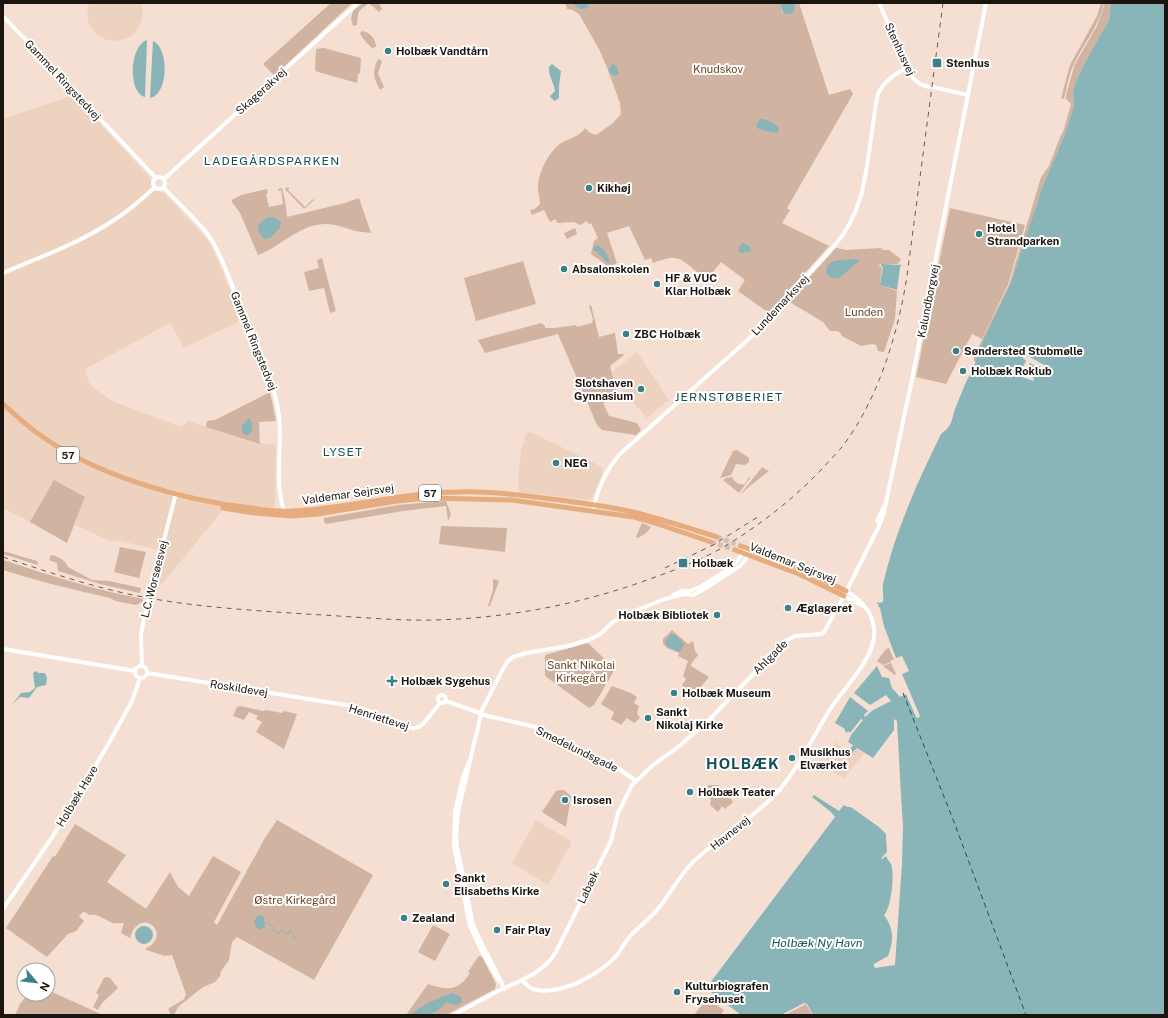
<svg xmlns="http://www.w3.org/2000/svg" width="1168" height="1018" viewBox="0 0 1168 1018" font-family="'Public Sans',sans-serif">
<rect width="100%" height="100%" fill="#f4dfd2"/>
<path fill="#eed2c0" d="M89 3H141L143 15 140 25 134 34 125 39 115 41 104 39 96 34 89 25 87 15Z
M74 95 151 179 152 186 155 190 165 193 210 243 214 251 242 320 184 348 170 323 85 369 90 385 112 401 181 427 188 421 254 442 276 445 275 507 267 508 228 504 157 590 155 591 148 590 158 551 156 549 116 540 112 542 75 525 85 497 54 481 30 522 3 508V119Z
M637 352 669 400 647 418 616 383 612 372Z
M531 432 602 467 603 473 592 498 588 500 520 492 519 490 518 478 521 451 526 434Z
M835 742 851 755 856 749 864 753 844 778 822 766Z
M536 820 571 841V844L548 885 512 863Z"/>
<path fill="#d0b3a1" d="M331 3H352L275 75H274L263 64Z
M363 3H379L382 9 379 12 369 3C356 13 359 10 357 25L353 26 351 19 353 11Z
M565 3H781L782 12 786 14H790L794 9 795 3H799L829 95 850 89 853 94 787 208 790 210 782 223 829 246 769 313 738 291 745 280 721 262 709 277C692 274 686 255 669 258 664 259 658 261 653 263L651 258 645 260 629 226 607 233 617 263 609 267 591 254 594 241 598 238 591 223 589 224 586 221 581 225 574 222 558 223 555 219 550 222 544 210 532 215 530 210 535 209 540 204C540 198 538 193 538 188 538 172 550 148 565 141 572 138 581 135 585 128L590 133 596 135 613 123 621 114 620 103 609 73 615 76 611 65 608 70 599 49 579 14 573 10 567 9Z
M1101 3H1104C1099 26 1085 42 1075 62 1069 73 1067 87 1064 99L1061 98 1070 65 1097 16Z
M1105 3H1111L1109 20 1083 66 1073 89 1074 105 1066 131 1042 188 1011 282 976 362 974 361V356L1009 285 1041 177 1049 166 1060 137 1063 132 1071 104 1066 99V95L1075 64 1097 26Z
M362 31C370 32 376 39 376 47L372 48C368 44 362 39 360 33Z
M324 48 361 58 360 73 358 74 357 83 315 71 316 49Z
M378 59 382 61 378 73 384 87 380 90C373 76 372 73 378 59Z
M288 187 289 188 288 190 305 207 313 199 314 200 304 209 285 189Z
M282 188 285 200 287 217 345 203 359 198 371 233C366 232 360 232 355 231 346 228 338 225 328 224 300 223 282 246 258 255L240 213 232 202V200L241 195 267 189 268 193 266 194 269 207 283 204 281 190 278 191V189Z
M950 208 1025 225 1008 285 982 339 972 334 946 384 916 377Z
M575 228 577 234 567 239 564 233Z
M836 248 847 250 881 248 883 250H889L901 259 898 264H880L879 266 882 267 880 285 897 291 895 319 884 352 878 351 876 345 872 344 861 346 842 336C840 330 836 331 830 331L823 322 788 301Z
M322 258 336 311 330 313 324 288 309 291 304 272 319 268 317 260Z
M523 261 536 304 476 321 464 278Z
M591 305 599 337 615 333 618 354H623L624 355 610 366 618 398 603 403 609 416 637 423 641 430 636 435 602 430 597 425 558 334 485 353 478 340 541 323 545 326V328H555L576 325 577 327 592 323 593 319 589 306Z
M270 392 276 421 259 422 260 444 206 427 207 421 215 420Z
M737 450 749 458V462L745 465 736 464 731 475 720 478 733 451Z
M762 467 769 471 751 485 740 495Z
M732 477C735 483 739 485 745 484L749 477 750 478 739 493 723 480 726 478Z
M54 480 85 497 67 543 30 522Z
M446 501 451 514 448 521 446 506 403 511 326 524 324 522V518L398 505Z
M642 523 651 527C647 533 643 536 637 538L636 537Z
M441 526 507 528 505 552 439 544Z
M120 547 146 552 139 578 114 572Z
M3 551 37 561 38 565 3 554Z
M51 555C58 556 65 560 68 567L92 580 109 581 141 588 140 593 100 584 58 571 57 563 49 560Z
M3 560C49 575 95 590 143 599V601L136 605 115 601 110 598C74 590 38 581 3 570Z
M493 579 499 581 490 606H488L493 590Z
M672 630 688 644 693 641 695 651 698 655 691 664V666L709 677 694 695 682 685 686 679 683 676 688 661 678 656 679 653 667 648 663 644V639Z
M588 643 615 669 594 705 589 708 545 676V655Z
M889 648 894 660H891V662L883 665 877 661 886 649Z
M891 663 896 674 895 675 883 666Z
M612 686 631 693 637 697 634 703 639 706 637 713 640 718 634 723 627 718 621 725 611 719 614 712 601 704Z
M240 706 263 711 266 710 282 713 284 711 297 714 284 749 256 732 262 722 256 719 258 716 249 712 244 720 233 716 237 707Z
M709 785H719L733 802 725 809 722 806 718 812 710 805 711 800 703 791Z
M560 790H564L571 796 566 827 542 812 556 791Z
M277 820 373 875 314 980 237 937 232 942 229 960 221 971 220 976 215 982 203 987 178 1007 174 1015H171L168 1009 184 999 186 994 172 955 165 956 146 950 145 949C175 934 139 904 130 938L121 933 124 923C119 923 114 924 110 922 102 918 98 914 89 915L85 912H83L79 916 84 921 76 931 68 934 47 957 6 928 53 856 54 857 56 855 75 824 126 855 107 882 146 909 170 872 178 887 189 896 213 856 241 872 214 922 217 925 265 838Z
M433 925 450 934 435 961 418 952Z
M480 956 482 957 496 984 495 989 446 1015H406L428 984C447 990 458 992 470 973L468 972 478 957Z
M107 977 110 978 118 988 102 1003 98 1010 93 1007 99 995 96 993 104 978Z
M48 991 52 992 103 1015H15L20 1004 28 994H48Z
M705 1001 711 1005 713 1002 724 1010 721 1015H694Z
M806 1004 812 1015H785Z"/>
<path fill="#89b4b8" d="M573 3H589C588 13 577 9 573 3Z
M781 3H795L794 12 790 14H784L781 7Z
M1111 3H1165V1015H813L807 1004 804 1003 781 1015H741L707 989V987L835 817 831 812 812 797 814 795 839 811 844 805 847 807H851L878 826 886 834 888 852 886 856C887 859 890 862 891 864 895 873 891 909 884 915 894 929 894 940 888 956L874 964V966L875 968 895 965 902 864 903 826 901 795 897 721 894 719V730L873 758 857 748 851 754 848 752 853 745 848 742 851 735 863 720 861 719 850 733 848 731 847 733 845 731V729L835 723 850 697 868 711 864 715 865 717 873 710 891 701 886 695 870 705 854 693 877 666 882 677 889 678 892 688 900 697 906 694 916 717 918 718 920 716 902 674 909 671 902 656 896 658 884 626 880 608 878 606 879 603 883 602C884 596 882 590 883 584 895 532 917 483 941 434L947 429 951 423 955 409 966 382 973 369 983 341 1011 282 1042 188 1066 131 1074 105 1073 89 1083 66 1109 20Z
M147 40 145 97C128 94 129 46 147 40Z
M153 41C170 48 168 96 150 98Z
M552 64 561 71 559 86V98L555 101 551 98 550 96 555 91C554 83 548 75 549 67Z
M614 64 617 68 619 74 615 76 609 73 608 70 611 65Z
M760 119C767 119 772 123 778 126L779 130 777 133C773 133 761 130 757 128L756 125Z
M268 217C273 217 278 218 281 222L280 228 270 238 264 239 259 233 258 226 262 221Z
M742 243H744L750 247 752 251 741 253 739 252V247Z
M595 245C604 246 607 255 610 263H608L596 251 593 250V249Z
M857 259 859 261 858 262 839 278C827 280 821 269 832 262 839 259 850 260 857 259Z
M881 264 902 265 900 267 897 290 880 285 883 267 881 266Z
M248 419H250L252 422V431L248 435H245L242 432V426Z
M671 634H674L683 642 684 645 679 652 668 647 665 644V642Z
M36 671 39 673H45L47 678 46 685 37 687 29 698 20 697 12 705 21 693 30 692 35 688 33 673Z
M261 915 264 918 265 927 260 930 256 927 254 922 257 917Z
M135 935a9 9 0 1 1 18 0a9 9 0 1 1-18 0Z
M452 993 461 997 462 1002 457 1005 446 1002C434 1016 430 1015 412 1015 415 1008 443 996 452 993Z"/>
<path fill="#f4dfd2" d="M1024 355H1026L1046 366 1048 372 1045 371 1043 368 1039 366 1036 373 1034 372 1037 367 1030 363 1026 372 1033 376 1034 381 1022 377 1019 374 1026 361 1022 357Z
M854 806 887 832 889 839V854L882 859 881 858 887 852 886 834 883 830 851 807Z"/>
<g fill="none" stroke-linecap="round" stroke-linejoin="round">
<path stroke="#89b4b8" stroke-width="1" d="M877 603H879
M265 923 270 924 277 933H280L282 930 288 934 289 931 292 932
M293 934 295 938"/>
<path stroke="#165459" stroke-width="1" stroke-dasharray="5 4" stroke-linecap="butt" d="M903 693 954 822 1026 1015"/>
<path stroke="#d3c1b5" stroke-width="5" stroke-dasharray="5 2.5" stroke-linecap="butt" d="M717 537 741 546
M711 542 735 550"/>
<path stroke="#fff" stroke-width="4" d="M879 3 912 77 920 84 929 87
M3 16 156 178
M933 87 968 95
M153 183a6 6 0 1 1 12 0a6 6 0 1 1-12 0Z
M164 179 358 3
M164 188C177 202 198 221 209 236 223 257 230 282 240 305 255 341 274 377 279 416 283 448 273 482 285 513
M3 273C40 257 80 243 114 220 129 211 142 199 155 187
M593 511C597 490 606 470 620 454L753 335 835 245C864 211 866 173 872 131 874 119 875 106 878 94 884 81 895 74 908 67
M877 521 884 507
M673 595 682 591H690L700 587 732 567 738 560 743 553 749 548
M844 596 865 607
M3 649 135 671
M135 672a6 6 0 1 1 12 0a6 6 0 1 1-12 0Z
M142 666 141 635 144 618 176 493
M147 673 352 706 364 709 412 728H414L419 727 424 723 440 703
M438 699a4 4 0 1 1 8 0a4 4 0 1 1-8 0Z
M446 701 488 716 536 727 563 743 612 764 636 781
M469 762 463 777 455 812 454 847 470 926 481 950 499 981
M3 909 53 836 109 743 132 701 140 678
M521 980C525 983 529 987 533 989 548 994 570 987 583 980 595 974 608 965 617 955 622 948 626 940 633 933 642 924 653 916 661 905 671 892 679 877 691 864 716 839 748 822 773 797 797 772 811 740 829 711 842 690 872 661 874 637 876 616 863 601 846 591
M504 989C495 966 481 946 473 924L457 847 456 836 458 812 482 710 504 667 508 661 513 657 526 653 568 646 588 640 599 635 613 622 627 614 665 599 684 594 693 595 701 591 740 566 745 560 748 553
M454 1015C468 1007 483 999 498 991 518 982 545 972 556 952L611 841 618 813 632 785 653 765 678 747 706 723 785 641 795 636 821 634 824 632 844 596 880 524 884 512 912 379 986 3"/>
<path stroke="#e6ac7e" stroke-width="5" d="M3 404C15 415 27 426 40 435 97 476 182 500 251 508 264 510 278 512 292 511 348 509 403 492 459 492 493 491 527 496 560 500 587 504 615 507 641 514 667 521 692 529 717 537
M223 508 254 513 292 516 318 514 397 501 428 498 512 500 634 517 655 523 711 542
M741 546 801 569 846 591
M735 550 799 574 844 596"/>
<path stroke="#695d55" stroke-width="1" stroke-dasharray="5 5" stroke-linecap="butt" d="M3 557C48 572 92 587 138 596 193 607 249 610 305 614 348 616 392 621 435 620 511 618 587 603 658 576 681 568 705 558 727 545 761 524 792 500 820 471 827 463 835 455 842 447 878 400 898 334 907 276L943 3
M665 568 713 545 761 515"/>
</g>
<g fill="#398187" stroke="#fff" stroke-width="1.5">
<circle cx="388" cy="51" r="4"/>
<rect x="932" y="58" width="10" height="10" rx="2"/>
<circle cx="589" cy="188" r="4"/>
<circle cx="979" cy="234" r="4"/>
<circle cx="564" cy="269" r="4"/>
<circle cx="657" cy="284" r="4"/>
<circle cx="626" cy="334" r="4"/>
<circle cx="956" cy="351" r="4"/>
<circle cx="963" cy="371" r="4"/>
<circle cx="641" cy="389" r="4"/>
<circle cx="556" cy="463" r="4"/>
<rect x="678" y="558" width="10" height="10" rx="2"/>
<circle cx="788" cy="608" r="4"/>
<circle cx="717" cy="615" r="4"/>
<path d="M390 675h4v4h4v4h-4v4h-4v-4h-4v-4h4z"/>
<circle cx="674" cy="693" r="4"/>
<circle cx="648" cy="718" r="4"/>
<circle cx="792" cy="758" r="4"/>
<circle cx="690" cy="792" r="4"/>
<circle cx="565" cy="800" r="4"/>
<circle cx="446" cy="884" r="4"/>
<circle cx="404" cy="918" r="4"/>
<circle cx="497" cy="930" r="4"/>
<circle cx="677" cy="992" r="4"/>
</g>
<g text-anchor="middle" stroke-width="4" stroke-linejoin="round" paint-order="stroke">
<g fill="#fff" stroke="#5f5a57" stroke-width="1">
<rect x="57" y="447" width="22" height="16" rx="3"/>
<rect x="419" y="485" width="22" height="16" rx="3"/>
</g>
<g font-size="10" font-weight="bold" fill="#1b140f">
<text x="68" y="459">57</text>
<text x="430" y="497">57</text>
</g>
<g font-size="11" fill="#1b140f" stroke="#fff">
<text transform="translate(900 49) rotate(65)" y="4">Stenhusvej</text>
<text transform="translate(63 80) rotate(47)" y="4">Gammel Ringstedvej</text>
<text transform="translate(261 91) rotate(-42)" y="4">Skagerakvej</text>
<text transform="translate(928 301) rotate(-79)" y="4">Kalundborgvej</text>
<text transform="translate(780 305) rotate(-47)" y="4">Lundemarksvej</text>
<text transform="translate(254 341) rotate(68)" y="4">Gammel Ringstedvej</text>
<text transform="translate(348 494) rotate(-8)" y="4">Valdemar Sejrsvej</text>
<text transform="translate(793 563) rotate(22)" y="4">Valdemar Sejrsvej</text>
<text transform="translate(154 579) rotate(-76)" y="4">L.C. Worsøesvej</text>
<text transform="translate(770 657) rotate(-45)" y="4">Ahlgade</text>
<text transform="translate(239 688) rotate(9)" y="4">Roskildevej</text>
<text transform="translate(379 717) rotate(18)" y="4">Henriettevej</text>
<text transform="translate(577 749) rotate(26)" y="4">Smedelundsgade</text>
<text transform="translate(77 796) rotate(-59)" y="4">Holbæk Have</text>
<text transform="translate(730 833) rotate(-39)" y="4">Havnevej</text>
<text transform="translate(588 887) rotate(-64)" y="4">Labæk</text>
</g>
<g font-size="11" font-weight="bold" fill="#1b140f" stroke="#fff" text-anchor="start">
<text x="396" y="55">Holbæk Vandtårn</text>
<text x="946" y="67">Stenhus</text>
<text x="597" y="192">Kikhøj</text>
<text x="987" y="232">Hotel<tspan x="987" dy="13">Strandparken</tspan></text>
<text x="572" y="273">Absalonskolen</text>
<text x="665" y="282">HF &amp; VUC<tspan x="665" dy="13">Klar Holbæk</tspan></text>
<text x="634" y="338">ZBC Holbæk</text>
<text x="964" y="355">Søndersted Stubmølle</text>
<text x="971" y="375">Holbæk Roklub</text>
<text x="633" y="387" text-anchor="end">Slotshaven<tspan x="633" dy="13">Gynnasium</tspan></text>
<text x="564" y="467">NEG</text>
<text x="692" y="567">Holbæk</text>
<text x="796" y="612">Æglageret</text>
<text x="709" y="619" text-anchor="end">Holbæk Bibliotek</text>
<text x="401" y="685">Holbæk Sygehus</text>
<text x="682" y="697">Holbæk Museum</text>
<text x="656" y="716">Sankt<tspan x="656" dy="13">Nikolaj Kirke</tspan></text>
<text x="800" y="756">Musikhus<tspan x="800" dy="13">Elværket</tspan></text>
<text x="698" y="796">Holbæk Teater</text>
<text x="573" y="804">Isrosen</text>
<text x="454" y="882">Sankt<tspan x="454" dy="13">Elisabeths Kirke</tspan></text>
<text x="412" y="922">Zealand</text>
<text x="505" y="934">Fair Play</text>
<text x="685" y="990">Kulturbiografen<tspan x="685" dy="13">Frysehuset</tspan></text>
</g>
<g font-size="11" fill="#6f4223" stroke="#fff">
<text x="718" y="73">Knudskov</text>
<text x="864" y="316">Lunden</text>
<text x="581" y="669">Sankt Nikolai<tspan x="581" dy="13">Kirkegård</tspan></text>
<text x="295" y="904">Østre Kirkegård</text>
</g>
<g font-size="12" letter-spacing="1" fill="#135055" stroke="#fff">
<text x="272" y="165">LADEGÅRDSPARKEN</text>
<text x="729" y="401">JERNSTØBERIET</text>
<text x="343" y="456">LYSET</text>
</g>
<g font-size="12" font-style="italic" fill="#165459" stroke="#fff">
<text x="817" y="947">Holbæk Ny Havn</text>
</g>
<g font-size="15" font-weight="bold" letter-spacing="1" fill="#135055" stroke="#fff">
<text x="743" y="769">HOLBÆK</text>
</g>
</g>
<rect width="1168" height="1018" fill="none" stroke="#1b140f" stroke-width="8"/>
<g transform="translate(36 982) rotate(118)"><circle r="19" fill="#ffffff" stroke="#a4a19f"/>
<path d="M0-3L7 15L0 10L-7 15Z" fill="#398187"/>
<text y="-6" font-size="11" font-weight="bold" text-anchor="middle" fill="#1b140f">N</text>
</g>
</svg>
